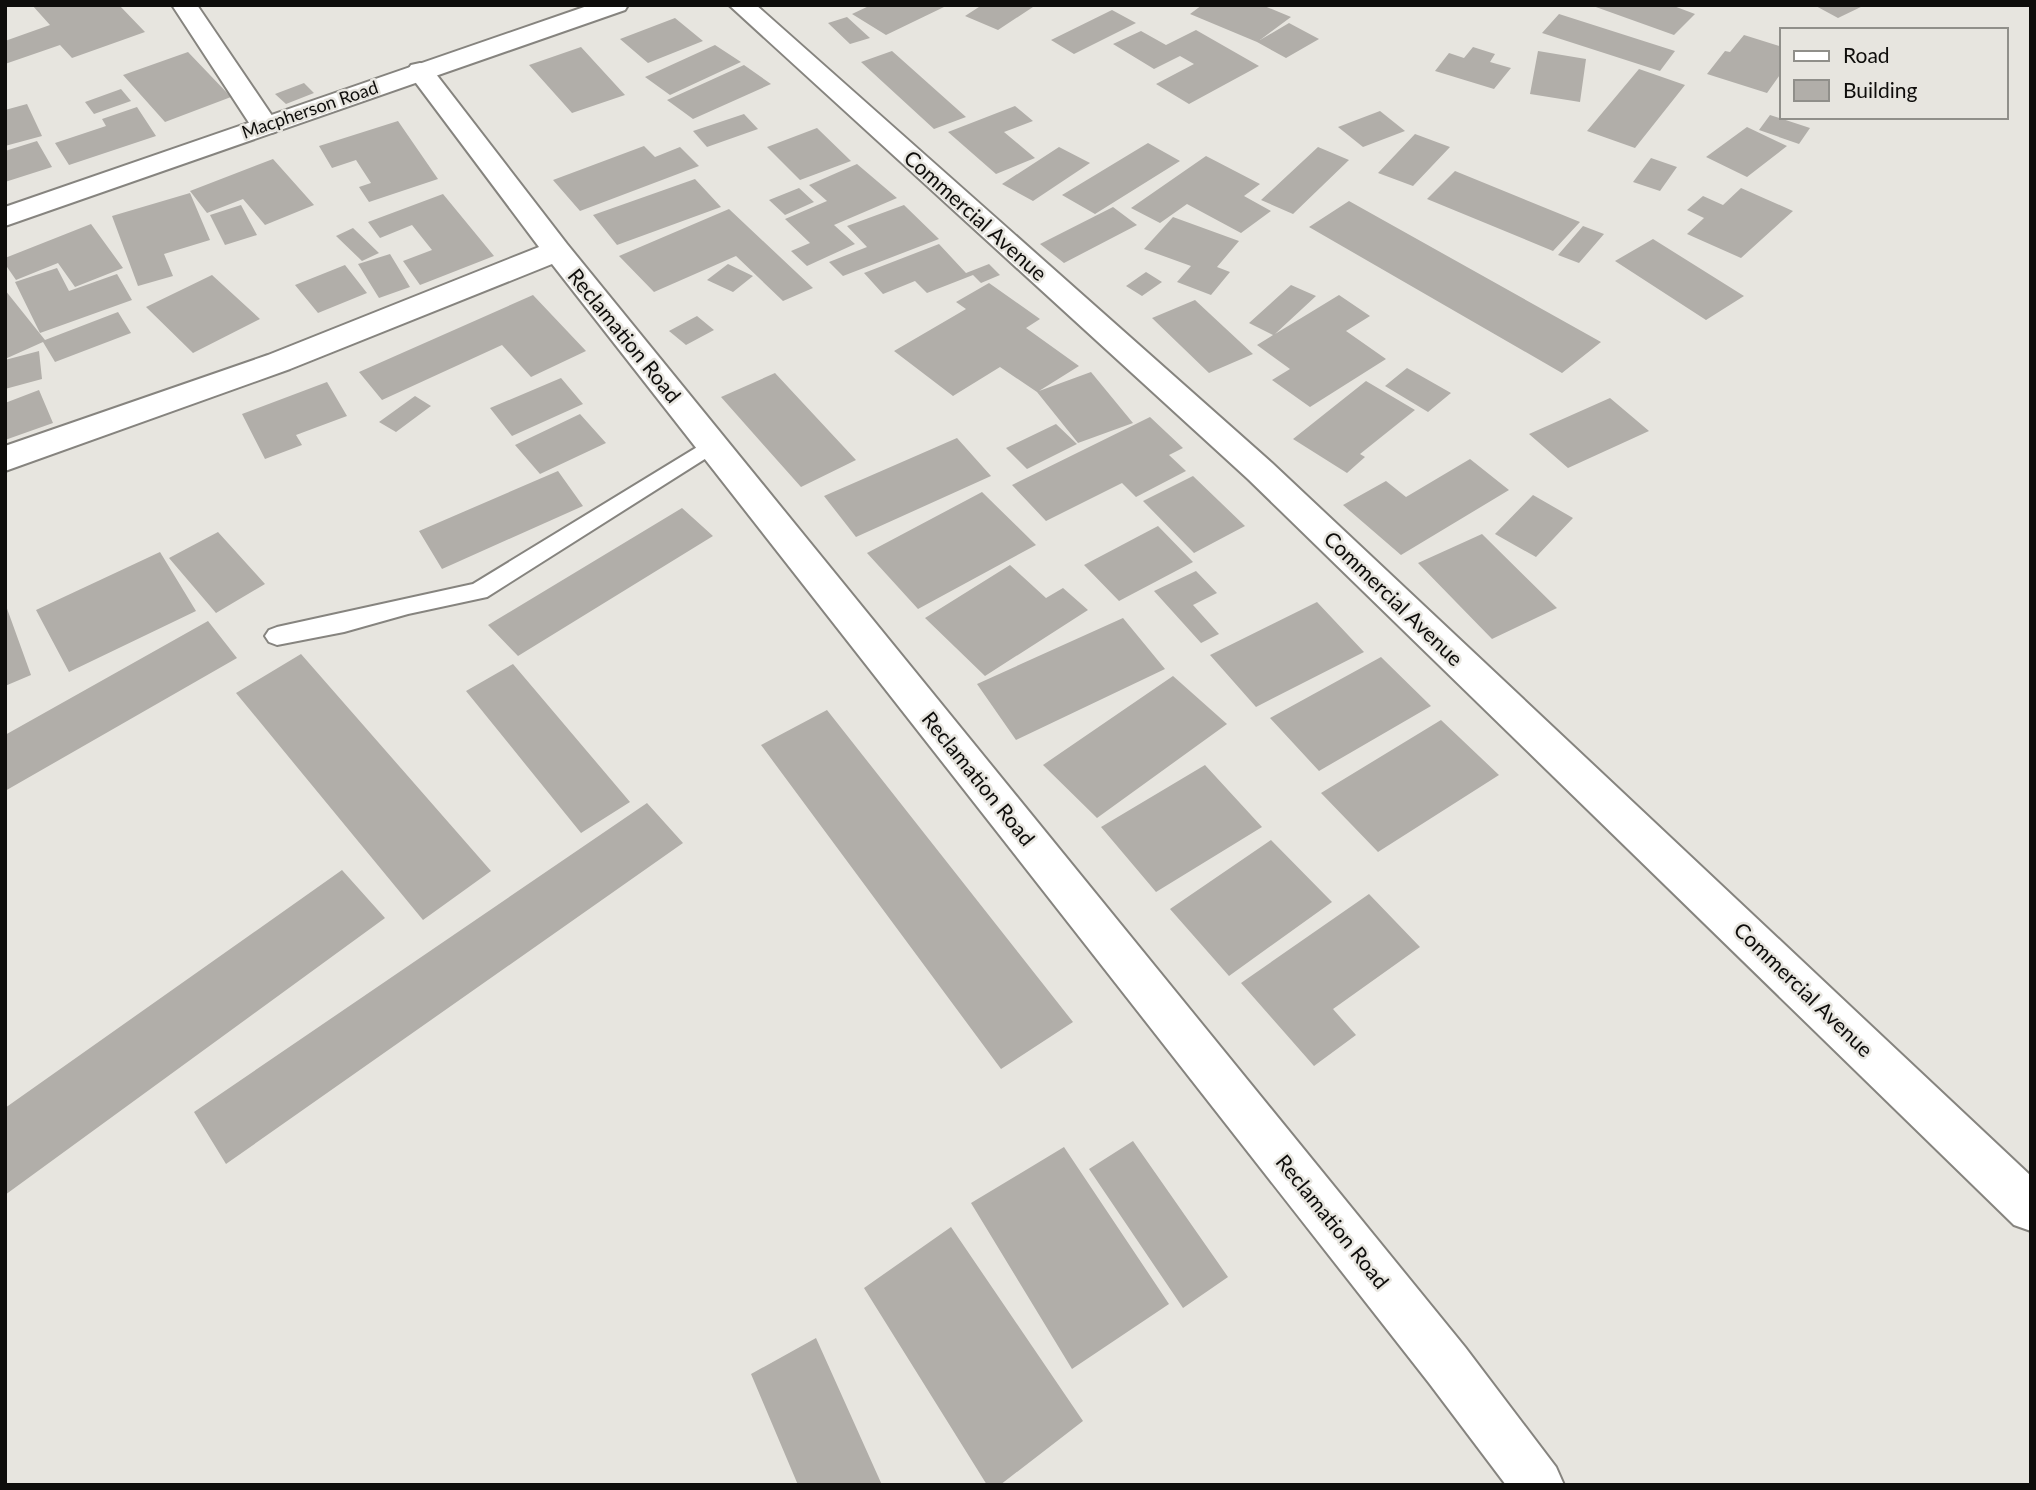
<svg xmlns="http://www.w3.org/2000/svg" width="2036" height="1490" viewBox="0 0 2036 1490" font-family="Lato,sans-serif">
<rect width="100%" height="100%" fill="#e7e5df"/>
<path fill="#b1aea9" d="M32 5H119L145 32 72 58 60 45 5 64V41L50 25Z
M871 5H941L944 7 886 35 852 14Z
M982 5H1036L998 30 965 16Z
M1202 5H1262L1291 17 1260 40 1289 23 1319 39 1286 58 1257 42 1190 14Z
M1671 5 1695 14 1674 35 1593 6Z
M1814 5H1865L1838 18Z
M1112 10 1136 23 1074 54 1051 40Z
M1559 14 1675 51 1660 71 1542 33Z
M847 17 870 38 850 44 828 23Z
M675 18 703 41 648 63 620 39Z
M1196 30 1259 66 1189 104 1156 84 1194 64 1180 56 1154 69 1113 44 1141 31 1166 45Z
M1744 35 1782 47V72L1767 93 1707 74 1725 51 1730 52Z
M715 45 741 62 670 95 645 77Z
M581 47 625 95 572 113 529 65Z
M1473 47 1495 54 1490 62 1511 68 1494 89 1435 71 1449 53 1464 58Z
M892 51 966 117 934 129 861 62Z
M1538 51 1586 59 1580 102 1530 94Z
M188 52 231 97 165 122 123 75Z
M744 65 771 84 693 119 667 100Z
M1639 69 1685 85 1635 148 1587 131Z
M304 83 314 93 286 104 275 94Z
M121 89 131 101 94 114 85 102Z
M27 104 42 136 5 146V110Z
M1015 106 1033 121 1004 132 1035 158 996 174 948 132Z
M137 107 156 136 69 165 55 143 106 126 102 119Z
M1380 111 1405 131 1363 147 1338 127Z
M744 114 758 129 707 147 693 131Z
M1770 115 1810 128 1799 144 1759 130Z
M398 121 438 179 369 202 359 187 371 183 356 160 332 168 319 146Z
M1747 127 1787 146 1747 177 1706 157Z
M817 128 851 161 800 180 767 147Z
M1415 134 1450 147 1413 186 1378 173Z
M37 141 52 167 5 182V151Z
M1148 143 1180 161 1095 214 1062 195Z
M644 146 655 157 680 147 699 166 580 211 553 180Z
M1059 147 1090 163 1033 201 1002 184Z
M1318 147 1349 160 1293 214 1261 200Z
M1206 156 1260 184 1244 196 1271 211 1241 233 1187 204 1160 223 1131 208Z
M1651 158 1677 167 1660 191 1633 182Z
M273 159 314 205 265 225 243 199 207 213 190 191Z
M857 164 897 198 834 225 855 244 807 266 791 251 810 243 785 219 827 201 809 185Z
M1455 171 1580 222 1553 251 1427 199Z
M695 179 721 207 617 245 593 215Z
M799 188 814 202 785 215 769 200Z
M1741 188 1793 211 1741 258 1687 234 1704 218 1687 210 1703 196 1723 205Z
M190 193 210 240 164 254 173 276 138 286 112 216Z
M443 194 494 256 420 285 403 261 432 250 412 225 380 238 368 222Z
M1349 201 1601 342 1562 373 1309 227Z
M241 205 257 235 225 245 210 215Z
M904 205 939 239 843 276 829 262 867 247 847 226Z
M1113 207 1137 225 1064 263 1040 244Z
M729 209 813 288 783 301 736 256 654 292 619 256Z
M1173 217 1239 241 1217 267 1230 272 1211 295 1177 282 1191 266 1144 249Z
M91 224 123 268 75 287 58 263 16 280 5 264V258Z
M1583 226 1604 234 1579 263 1558 255Z
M353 228 379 253 362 261 336 236Z
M1653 239 1744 296 1706 320 1615 261Z
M939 244 966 273 989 264 1000 275 981 283 973 275 927 293 915 281 883 294 864 273Z
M390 254 410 287 379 298 358 264Z
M728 264 753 276 733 292 707 280Z
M345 265 367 293 318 313 295 285Z
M57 268 69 291 117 274 132 300 40 333 15 282Z
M1146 272 1162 282 1142 296 1126 286Z
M212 275 260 319 193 353 146 307Z
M989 283 1040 319 1026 328 1079 366 1039 391 1091 372 1133 423 1078 443 1037 392 1000 367 953 396 894 351 966 309 956 302Z
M1291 285 1316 296 1275 334 1339 295 1370 316 1346 331 1386 359 1310 407 1272 380 1290 369 1257 345 1273 335 1249 323Z
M5 290 45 340 118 312 131 333 55 362 43 342 5 359Z
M533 295 586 351 531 377 502 345 382 400 359 372Z
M1195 300 1253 354 1209 373 1152 318Z
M697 316 714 330 686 345 669 331Z
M39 351 42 379 5 389V360Z
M1407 368 1451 393 1428 412 1385 386Z
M775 373 856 460 801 487 721 397Z
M561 378 583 404 512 436 490 408Z
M1366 381 1415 410 1360 454 1365 457 1347 473 1293 439Z
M327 382 347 416 296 435 302 445 265 459 242 414Z
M39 390 53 423 5 440V403Z
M415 396 431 406 396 432 379 422Z
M1610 398 1649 431 1568 468 1529 434Z
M580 414 606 443 540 474 515 445Z
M1150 417 1183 448 1169 455 1186 471 1136 497 1122 483 1046 521 1012 485Z
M1056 424 1077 444 1027 469 1006 448Z
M957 438 991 476 856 537 824 496Z
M1470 459 1509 490 1401 555 1343 505 1386 481 1406 497Z
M558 471 583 506 442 569 419 531Z
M1193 476 1245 526 1194 553 1143 501Z
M982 492 1036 545 918 609 867 553Z
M1533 495 1573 518 1536 557 1495 534Z
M682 508 713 536 518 656 488 625Z
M1158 526 1193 562 1119 601 1084 565Z
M218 532 265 584 216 613 169 558Z
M1482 534 1557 608 1492 639 1418 563Z
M160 552 196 611 69 672 36 610Z
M1010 565 1046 598 1063 588 1088 610 985 676 925 618Z
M1196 571 1217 593 1193 605 1219 634 1201 643 1154 591Z
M1317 602 1364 652 1256 707 1210 655Z
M5 603 31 675 5 686Z
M1123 618 1165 669 1016 740 977 684Z
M208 621 237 658 5 791V735Z
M301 654 491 871 423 920 236 693Z
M1381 657 1431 706 1319 771 1270 718Z
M513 664 630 802 581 833 466 691Z
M1173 676 1227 724 1097 818 1043 765Z
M827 710 1073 1022 1001 1069 761 745Z
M1441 720 1499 775 1378 852 1321 793Z
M1205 765 1262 827 1156 892 1101 827Z
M647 803 683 843 226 1164 194 1112Z
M1271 840 1332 902 1229 976 1170 909Z
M342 870 385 918 5 1195V1108Z
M1369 894 1420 947 1333 1009 1356 1035 1314 1066 1241 983Z
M1133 1141 1228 1277 1183 1308 1089 1169Z
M1064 1147 1169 1304 1072 1369 971 1203Z
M951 1227 1083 1421 1000 1485H987L864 1288Z
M816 1338 882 1485H798L751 1374Z"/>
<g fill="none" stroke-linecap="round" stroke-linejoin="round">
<g stroke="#86847f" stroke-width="4">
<path id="service" d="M712 438 719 440 722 445 719 450 487 597 408 614 344 632 277 645 269 642 265 636 269 630 277 627 473 584Z"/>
</g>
<g stroke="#86847f" stroke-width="4">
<path id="minor" d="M172 5H197L279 126 275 132 265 134 255 132Z
M729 5H756L1272 463 2031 1176V1231L2014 1225 1248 479Z
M420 63 429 65 567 244 1465 1347 1556 1467 1564 1485H1506L1429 1383 552 264 290 369 5 471V446L268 355 539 247 407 71 411 65Z"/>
</g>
<g stroke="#86847f" stroke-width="4">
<path id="tertiary" d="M590 5H628L625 10 5 226V207Z"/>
</g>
<use href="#service" fill="#fff" fill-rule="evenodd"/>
<use href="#minor" fill="#fff" fill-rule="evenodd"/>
<use href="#tertiary" fill="#fff" fill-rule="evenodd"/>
</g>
<g text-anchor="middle" stroke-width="5" stroke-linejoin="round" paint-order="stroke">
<g font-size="18" fill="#0e0d0b" stroke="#e7e5df">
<text transform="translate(310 110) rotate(-19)" y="6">Macpherson Road</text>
</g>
<g font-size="21" fill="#0e0d0b" stroke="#e7e5df">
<text transform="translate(975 216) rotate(42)" y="7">Commercial Avenue</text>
<text transform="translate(624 336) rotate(51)" y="7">Reclamation Road</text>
<text transform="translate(1393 599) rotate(44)" y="7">Commercial Avenue</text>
<text transform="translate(978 779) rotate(51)" y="7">Reclamation Road</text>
<text transform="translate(1803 990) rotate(44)" y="7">Commercial Avenue</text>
<text transform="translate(1332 1222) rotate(51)" y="7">Reclamation Road</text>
</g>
</g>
<rect width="2036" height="1490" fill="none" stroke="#0e0d0b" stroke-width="14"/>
<rect x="1780" y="28" width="228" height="91" fill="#e7e5df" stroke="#908f8a" stroke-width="2"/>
<rect x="1794" y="51" width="35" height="10" fill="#ffffff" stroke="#908f8a" stroke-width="2"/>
<text x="1843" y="63" font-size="21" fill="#0e0d0b">Road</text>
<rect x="1794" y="80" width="35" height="21" fill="#b1aea9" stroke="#908f8a" stroke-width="2"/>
<text x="1843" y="98" font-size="21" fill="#0e0d0b">Building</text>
</svg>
